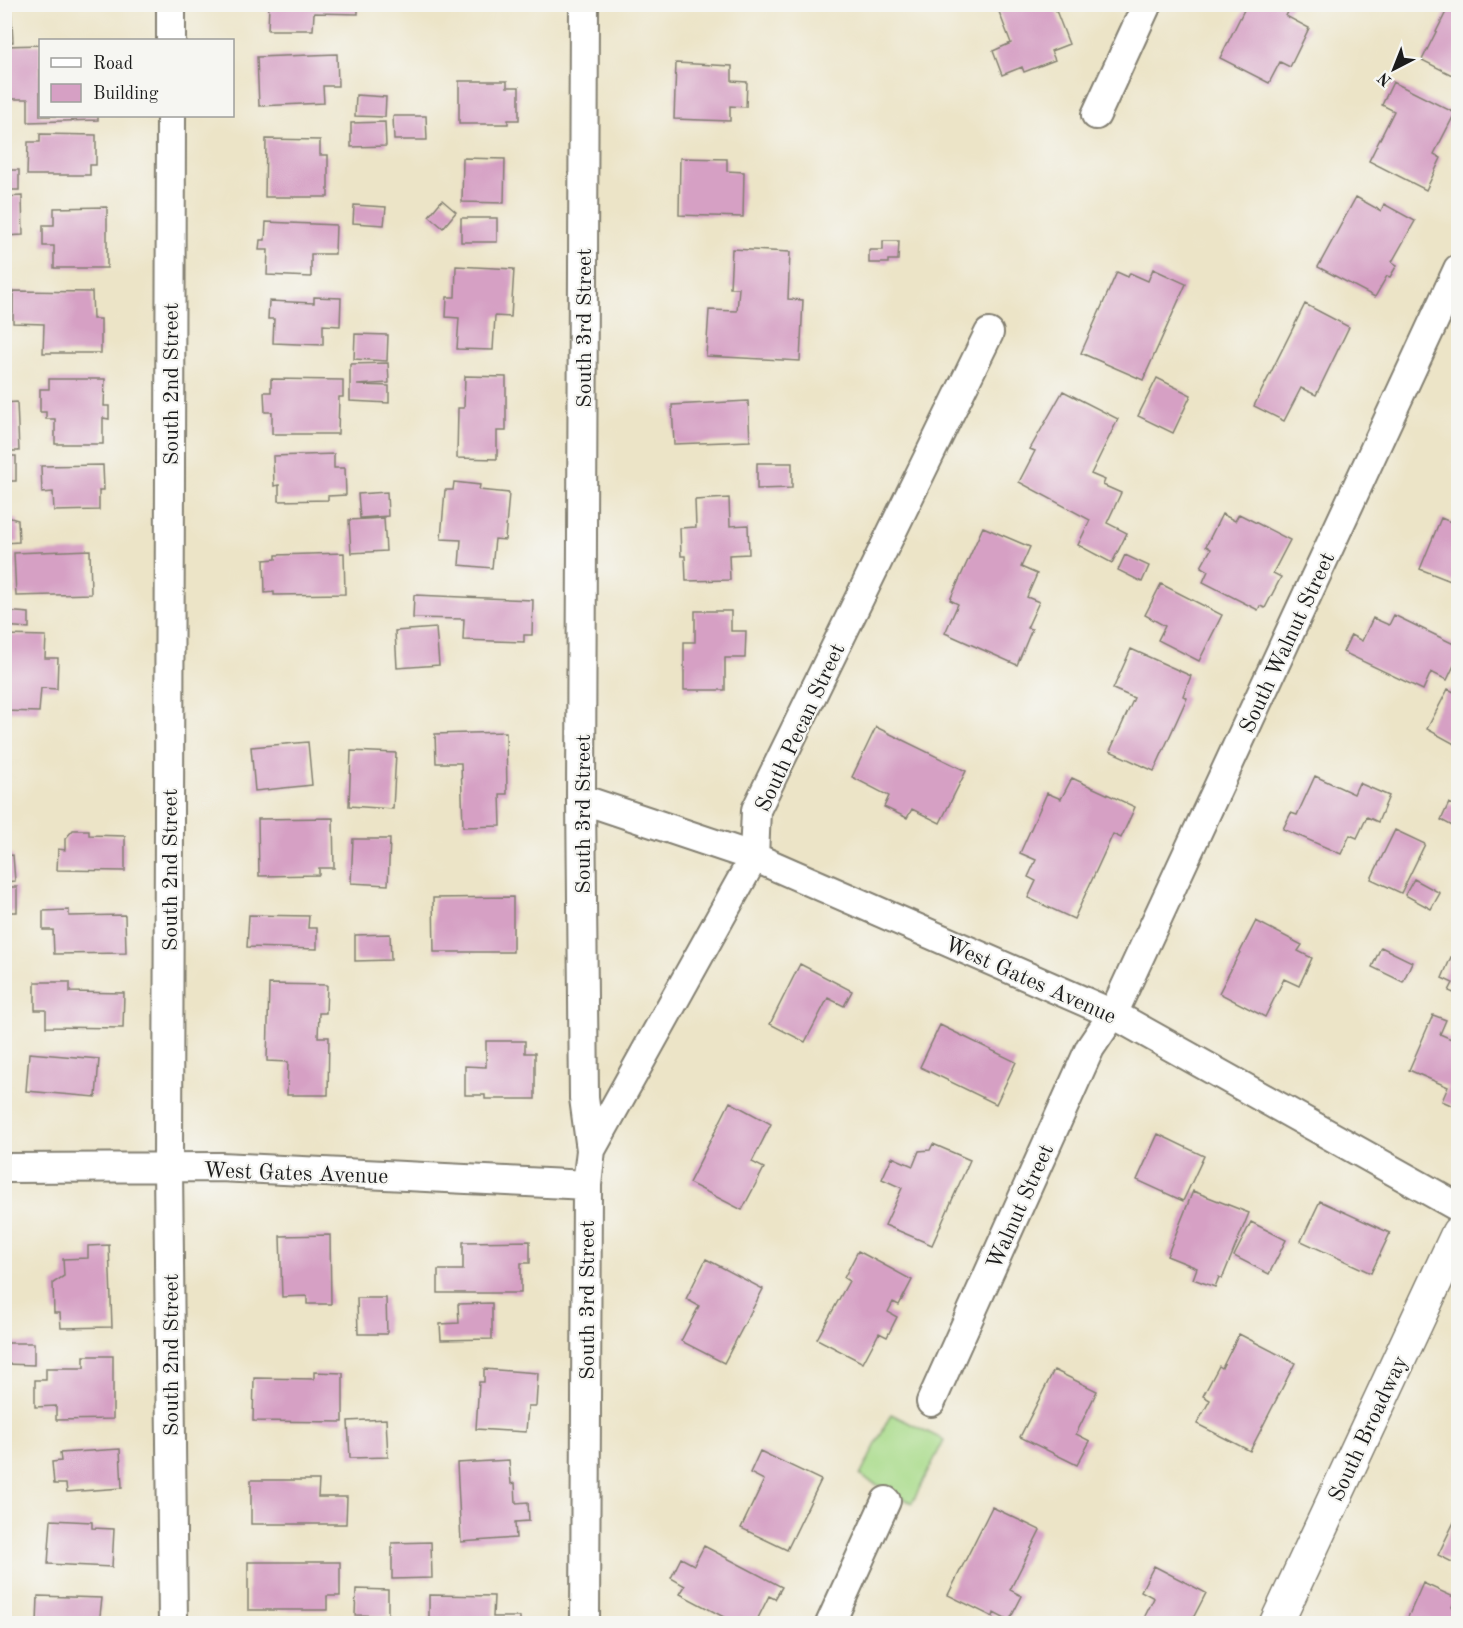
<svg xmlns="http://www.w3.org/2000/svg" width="1463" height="1628" viewBox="0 0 1463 1628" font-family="'Old Standard TT',serif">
<rect width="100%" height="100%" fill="#f6f6f2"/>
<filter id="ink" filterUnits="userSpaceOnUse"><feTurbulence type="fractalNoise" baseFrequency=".0167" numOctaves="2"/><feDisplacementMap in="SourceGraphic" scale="12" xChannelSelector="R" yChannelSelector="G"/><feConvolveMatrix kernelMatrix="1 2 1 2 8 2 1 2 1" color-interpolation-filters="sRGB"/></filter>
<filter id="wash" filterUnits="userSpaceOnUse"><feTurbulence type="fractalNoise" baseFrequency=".008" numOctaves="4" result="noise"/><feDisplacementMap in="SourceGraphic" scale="24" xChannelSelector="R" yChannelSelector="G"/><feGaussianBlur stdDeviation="1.35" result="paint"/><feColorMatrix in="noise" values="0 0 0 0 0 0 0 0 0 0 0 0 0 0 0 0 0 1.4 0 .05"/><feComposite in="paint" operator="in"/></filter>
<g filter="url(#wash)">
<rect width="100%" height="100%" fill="#ece4c7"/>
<path fill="#a9db8a" stroke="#627c53" stroke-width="1.5" d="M891 1414 944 1440 912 1503 860 1476Z"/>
<g id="blocks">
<path fill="#d6a0c4" d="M269 4H358V14L314 13 313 30H268Z
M996 4H1064L1055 8 1069 44 1051 51 1055 60 1024 72 1022 67 1002 75 993 51 1011 43Z
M1247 4H1292L1286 16 1309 28 1290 67 1280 62 1269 83 1220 58Z
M1450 4H1458V78L1422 60Z
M11 7 13 42 4 43V8Z
M40 45V116H98V120L28 122V99H9L4 46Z
M337 54 338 86H323L324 103 259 106 257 57Z
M676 63 732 66V81L747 82 746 107 730 106V121L674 119Z
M459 81H507V87H519V120H508V124H459Z
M1393 82 1455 113 1434 154 1441 158 1426 190 1369 161 1394 111 1382 105Z
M356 95 386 97 385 117 355 116Z
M393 116H426L427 140H394Z
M385 122 386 146 351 147V123Z
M40 134 96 135V165H90V175H27L28 142H40Z
M266 139 320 140V155H328V197H265Z
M463 158 505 159 504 203 462 202Z
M680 158 727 159V171L744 172 743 217 679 215Z
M4 170H19V190H4Z
M22 196 23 235 4 236V197Z
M1356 197 1381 211 1384 204 1415 221 1392 262 1397 265 1390 277 1387 276 1375 297 1318 267Z
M442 200 456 212 443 228 429 216Z
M354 205 386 207 384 225 353 223Z
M107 207V268H54V246H43V225H54V208Z
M461 218H497V242H461Z
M266 222 336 225 335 254H311V277L267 275 268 250H259L260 240H265Z
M883 241H899L898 260H888V263H869V250H883Z
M732 249 790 252 788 299 803 300 800 361 706 356 709 310 737 311 739 288H730Z
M456 266 514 269 511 317 495 316 493 350 457 349 459 318 446 317 447 297H455Z
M1153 269 1186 284 1143 380 1081 353 1117 272 1128 277 1130 273 1148 281Z
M13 291 92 292 93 319H101V353H43L44 324 13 323Z
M314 297 341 298 340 326 323 325V345L273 343 274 319H268L269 301 314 303Z
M1305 304 1349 327 1316 395 1301 388 1284 421 1254 406Z
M355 334 388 335 387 361 354 359Z
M388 363 389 383 357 385 389 386V403L350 401V364Z
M465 376 506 377V431H497V459L457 458 458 408H464Z
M1157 378 1191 395 1173 433 1138 416Z
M49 379H105L104 406H109V419L103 418V444H55V419H46V412H40V389H49Z
M271 379 343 380V397H339L338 434H272V412H265L264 392H271Z
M1063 391 1118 419 1091 474 1105 480 1103 485 1121 493 1107 523 1127 533 1112 563 1078 545 1090 520 1019 482 1035 451 1030 449Z
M748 401 750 441 674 444 672 405Z
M17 402 19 451H4V403Z
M334 454V468H345L346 495 328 496V500L279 501V485L274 486 273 456Z
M4 456H16V481H4Z
M757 463H792V488L757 489Z
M103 465 104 490H99V510L54 511 53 492 42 493 41 466Z
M454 482 480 485 479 490 509 493 505 540 495 539 492 568 459 565 461 540 441 539 445 490H453Z
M387 492 388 516 360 518 358 494Z
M729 498 730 526 748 525 749 554 729 555 730 580 686 581 685 556H681L680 528 696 527 695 500Z
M1222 514 1235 521 1239 514 1290 540 1273 573 1281 577 1265 608 1260 606 1258 610 1203 582 1208 571 1201 567 1211 549 1206 546Z
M4 516 18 520 19 542 4 543Z
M384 518 386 551 351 553 349 520Z
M1441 518 1458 525V584L1420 569Z
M983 527 1030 547 1021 567 1037 574 1027 597 1039 602 1027 628 1032 629 1017 665 945 633 958 604 950 600Z
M90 550 91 594 16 596 14 553Z
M344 553 345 594 274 595V592L265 593 264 560 276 559V555Z
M1125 555 1149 566 1142 582 1118 570Z
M1161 584 1222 615 1199 661 1158 640 1165 626 1145 615Z
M414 595 533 600 532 635H524V642L463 640 464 619 413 618Z
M4 611 29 613V628L4 626Z
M695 611H731V631H746L745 658H725V690H684V642H695Z
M1394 615 1458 646V657L1447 680 1431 672 1423 690 1343 652 1351 635 1362 641 1373 618 1389 625Z
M436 628 439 665 397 668 395 631Z
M4 635 46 636 45 658H58L57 689 41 688 39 712 4 711Z
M1131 649 1191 676 1183 696 1187 698 1154 771 1110 751 1134 698 1113 689Z
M1448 689 1458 694V746L1427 729Z
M876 727 966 771 940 823 912 809 907 818 884 807 889 796 852 777Z
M506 732 507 794H500L501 826 463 827 461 763H436L435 734Z
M308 742 312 785 255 791 251 747Z
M351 751 396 753 393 809 349 806Z
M1315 776 1354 794 1359 783 1389 796 1378 822 1367 817 1357 838 1350 835 1341 854 1283 829 1291 813 1297 815Z
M1072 778 1135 807 1121 838 1113 834 1074 919 1028 898 1036 881 1028 877 1036 860 1020 853 1047 793 1061 799Z
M1449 803 1458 807V829L1441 820Z
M333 818 334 868H319V875L259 876 258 819Z
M73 830H89V835L125 836V871L57 870 58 849 65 850V839Z
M1395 830 1425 844 1401 893 1371 879Z
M353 839H390L388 885 351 883Z
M13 855 15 881 4 882V856Z
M1414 879 1440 893 1431 909 1405 895Z
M4 887H17V912H4Z
M513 897V952H434L433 898Z
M69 910V916L125 915 126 953 54 954 53 930H43V911Z
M249 915 309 916 308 928H317V949L247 947Z
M1256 921 1302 945 1298 951 1312 958 1299 986 1284 979 1265 1017 1219 993Z
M390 934 391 960 355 961V935Z
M1381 947 1412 962 1403 982 1372 967Z
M1451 957 1458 960V995L1449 991 1453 983 1442 978Z
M800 964 852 991 844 1006 828 998 805 1042 770 1024Z
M35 982H70V992L124 993 123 1028 46 1027V1010H35Z
M269 984 327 985 326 1013H319L318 1037H329L328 1095H287L288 1062 267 1061Z
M1433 1015 1446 1020 1440 1034 1456 1041 1453 1047 1458 1049V1108L1442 1101 1448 1087 1409 1070Z
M940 1025 1016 1062 996 1104 920 1067Z
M486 1041H525V1053H535V1099H485V1095H465V1066L486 1067Z
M29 1053 99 1059 96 1097 26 1091Z
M730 1102 771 1124 752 1162 764 1168 742 1210 689 1183Z
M1158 1134 1204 1156 1183 1201 1137 1180Z
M933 1144 970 1160 932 1245 885 1225 902 1188 882 1179 892 1157 913 1166 919 1151 930 1150Z
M1193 1191 1249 1213 1222 1279 1219 1277 1215 1287 1193 1279 1197 1268 1167 1256Z
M1320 1201 1390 1233 1371 1273 1301 1241Z
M1251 1222 1286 1240 1269 1274 1234 1256Z
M330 1235 331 1304H307V1296L282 1297 280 1236Z
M530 1241V1263H521V1293H438V1270H463V1242Z
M109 1245 112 1327 61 1328 60 1313H54L53 1283 64 1276 63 1259 88 1258V1246Z
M858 1251 912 1280 899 1305 893 1302 888 1312 897 1317 887 1337 879 1333 863 1363 817 1339 849 1281 844 1278Z
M706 1259 763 1289 724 1363 681 1341 699 1306 686 1299Z
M357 1298H386L387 1334H358Z
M492 1303V1339L441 1340 440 1324 459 1323 458 1304Z
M1239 1334 1295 1363 1250 1451 1197 1424 1210 1400 1203 1396 1219 1366 1222 1368Z
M5 1343H34V1365L5 1364Z
M84 1356H113V1419L56 1420V1406L35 1407V1380H46V1368H84Z
M484 1369 538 1373 536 1406H528L526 1432 476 1429 479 1382H484Z
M1054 1370 1097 1391 1076 1434 1090 1441 1077 1465 1020 1437Z
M314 1372 343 1373V1422L253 1421 254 1378 314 1379Z
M386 1419 388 1457 350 1458 348 1421Z
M120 1449 122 1488 67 1492 66 1484H54L52 1462 61 1461 60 1453Z
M760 1451 821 1480 787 1550 741 1528 764 1480 750 1473Z
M509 1460 511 1484 515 1483 516 1503 528 1502 529 1521 515 1522 516 1538 461 1542 457 1463Z
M251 1480H319L318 1497H347L346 1524H251Z
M992 1507 1040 1530 1010 1590 1022 1596 1009 1621 994 1613 993 1617 948 1595Z
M1458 1514V1565L1438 1555Z
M51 1520 92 1522V1528L114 1529 112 1567 48 1564Z
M431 1542 432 1578 392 1579V1543Z
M704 1546 782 1587 775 1599 769 1596 755 1624H737L680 1594 685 1586 671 1578 681 1558 694 1565Z
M4 1549H8L7 1578H4Z
M248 1562H340V1596H327V1610H248Z
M1154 1566 1206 1593 1190 1624H1141L1154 1598 1141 1591Z
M1423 1583 1456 1598 1452 1607 1458 1610V1624H1405Z
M356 1589 388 1590V1616L355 1615Z
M429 1595 494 1596 493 1617H520V1624H429Z
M38 1596 102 1598 99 1624H37Z"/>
</g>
</g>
<g filter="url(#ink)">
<use href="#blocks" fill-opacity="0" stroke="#848072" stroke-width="1.5"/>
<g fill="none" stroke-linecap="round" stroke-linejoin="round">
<g stroke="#848072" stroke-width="32">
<path id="street" d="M584 4 581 799 584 1098 591 1150 587 1185 585 1624
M171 40V4
M1096 115 1147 4
M171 116 168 1168 173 1624
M581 799 754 857 1113 1014 1458 1207
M591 1150 754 857 756 810 989 333
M4 1168 220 1167 587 1185
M931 1402 1090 1048 1113 1014 1458 269
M830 1624 886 1501"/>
</g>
<g stroke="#848072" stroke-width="36">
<path id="secondary" d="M1276 1624 1458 1233"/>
</g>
<use href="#street" stroke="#fff" stroke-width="28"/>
<use href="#secondary" stroke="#fff" stroke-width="33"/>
</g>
</g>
<g text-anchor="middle" stroke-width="4.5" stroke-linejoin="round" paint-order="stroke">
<g font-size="22" fill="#1c1c1c" stroke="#f6f6f2">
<text transform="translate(583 328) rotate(-90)" y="8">South 3rd Street</text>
<text transform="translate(170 384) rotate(-90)" y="8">South 2nd Street</text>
<text transform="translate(1286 642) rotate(-65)" y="8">South Walnut Street</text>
<text transform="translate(799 727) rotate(-65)" y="8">South Pecan Street</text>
<text transform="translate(582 814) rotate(-90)" y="8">South 3rd Street</text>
<text transform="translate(169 870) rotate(-90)" y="8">South 2nd Street</text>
<text transform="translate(1031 979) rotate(24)" y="8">West Gates Avenue</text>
<text transform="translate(296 1172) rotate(2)" y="8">West Gates Avenue</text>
<text transform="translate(1019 1206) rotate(-66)" y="8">Walnut Street</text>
<text transform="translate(586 1300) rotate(-90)" y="8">South 3rd Street</text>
<text transform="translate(170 1355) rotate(-90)" y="8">South 2nd Street</text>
<text transform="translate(1367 1428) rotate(-65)" y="8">South Broadway</text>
</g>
</g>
<rect width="1463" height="1628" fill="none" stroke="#f6f6f2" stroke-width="24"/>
<rect x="39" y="39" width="195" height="78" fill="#f6f6f2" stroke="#9f9f9c" stroke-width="1.5"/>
<rect x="51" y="58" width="30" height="9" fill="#ffffff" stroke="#9f9f9c" stroke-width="1.5"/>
<text x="93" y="69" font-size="18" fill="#1c1c1c">Road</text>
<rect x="51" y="84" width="30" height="18" fill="#d6a0c4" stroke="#9f9f9c" stroke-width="1.5"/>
<text x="93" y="99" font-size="18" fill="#1c1c1c">Building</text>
<g transform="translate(1394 69) rotate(222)" stroke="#f6f6f2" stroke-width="4.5" paint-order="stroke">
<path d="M0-4.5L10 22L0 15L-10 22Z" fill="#1c1c1c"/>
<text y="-9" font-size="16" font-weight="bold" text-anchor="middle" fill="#1c1c1c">N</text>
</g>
</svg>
